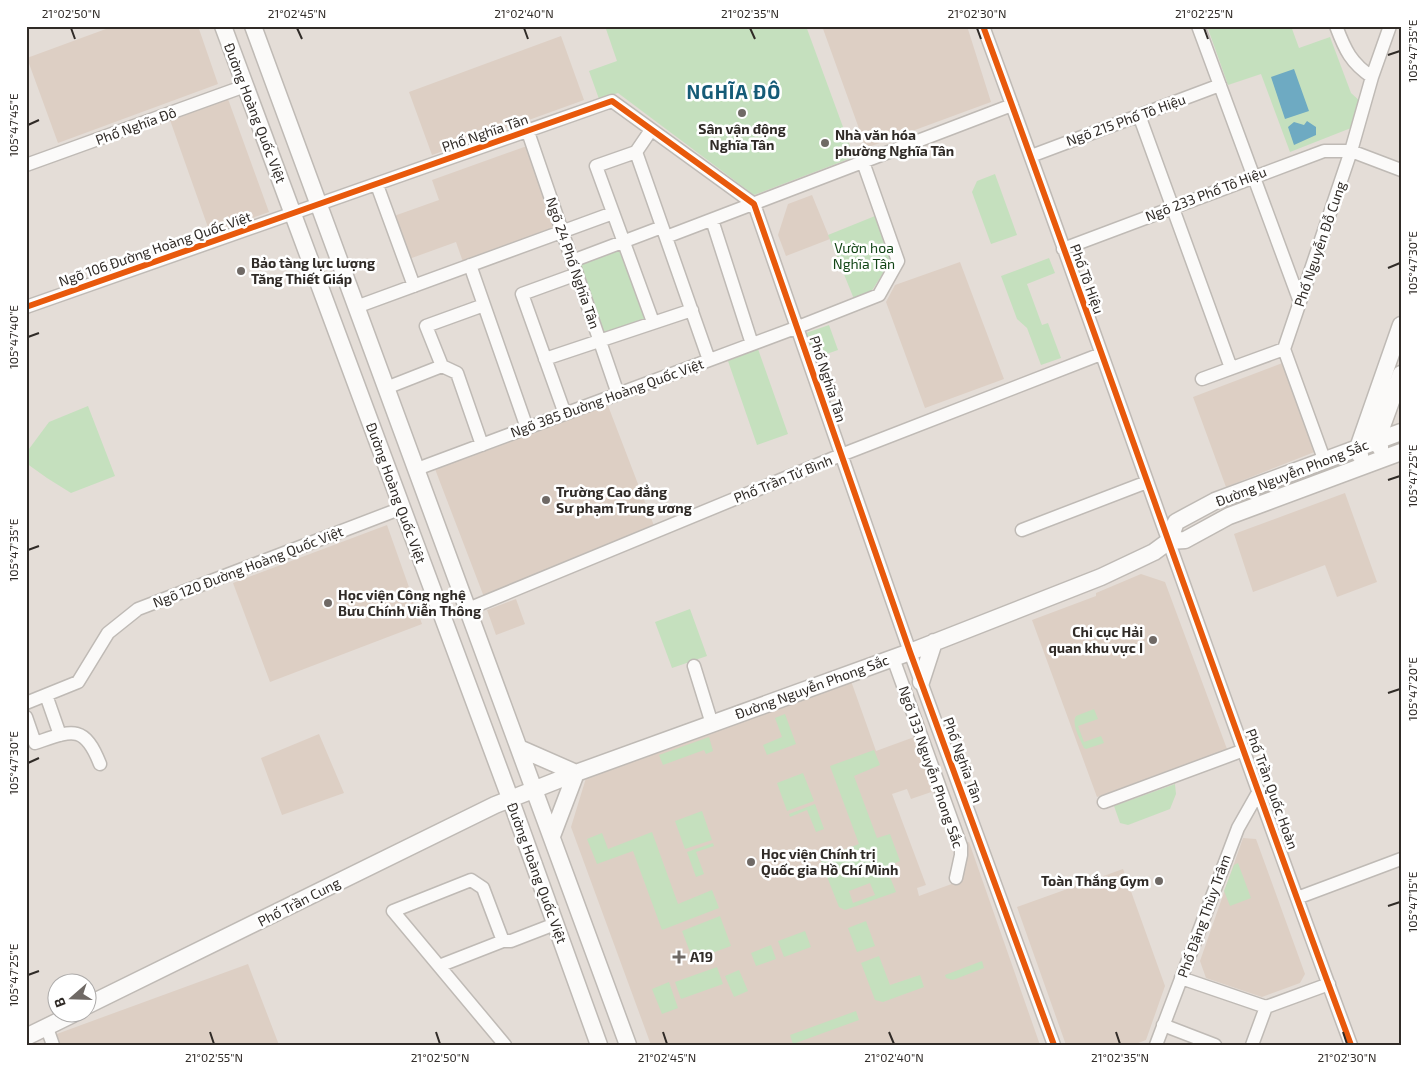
<svg xmlns="http://www.w3.org/2000/svg" width="1427" height="1071" viewBox="0 0 1427 1071" font-family="'Exo 2',sans-serif">
<rect width="100%" height="100%" fill="#e4ddd7"/>
<path fill="#ddcfc4" d="M114 26H198L218 84 58 143 27 58Z
M822 26H967L991 102 866 148Z
M561 36 584 100 432 155 409 92Z
M228 99 269 212 210 233 170 120Z
M527 146 556 229 463 262 456 242 409 259 394 216 439 200 432 180Z
M812 195 830 239 786 256 778 235 788 204Z
M960 262 1004 379 925 408 886 302 895 285Z
M1285 362 1317 451 1226 487 1193 397Z
M607 403 656 531 484 597 435 469Z
M1345 493 1377 582 1337 597 1325 565 1253 592 1234 534Z
M387 525 422 624 270 682 233 583Z
M1141 574 1165 582 1227 749 1097 797 1032 620 1096 596V593Z
M516 599 525 624 496 635 487 610Z
M851 681 876 751 917 736 937 790 911 799 907 789 892 794 926 885 917 888 919 896 957 882 964 844 969 842 1040 1045H651L571 827 586 778Z
M319 734 344 793 282 815 261 758Z
M1243 838 1256 839 1305 974 1300 983 1262 997 1206 978 1200 961Z
M1123 869 1165 986 1146 1040 1133 1045H1066L1017 907Z
M248 964 279 1045H57L54 1035Z"/>
<path fill="#c5e0be" fill-rule="evenodd" d="M605 26H806L854 157 754 195 618 93 599 99 589 71 617 61Z
M1207 26H1291L1299 48 1330 37 1351 93 1361 102 1351 128 1290 152 1261 74 1228 85Z
M995 174 1017 235 991 244 972 192 977 181Z
M875 216 892 259 871 292 854 299 828 235Z
M622 249 647 320 604 335 579 264Z
M1049 258 1055 273 1027 284 1042 325 1048 323 1061 358 1041 365 1027 328 1017 319 1001 276Z
M829 325 838 350 815 358 806 333Z
M758 349 788 434 757 445 728 361Z
M88 406 115 476 71 493 47 478 26 463V453L49 422Z
M690 609 707 656 672 668 655 622Z
M1094 709 1098 719 1078 726 1084 742 1101 736 1104 743 1086 749 1084 748C1080 739 1071 724 1076 716Z
M785 714 796 744 767 755 763 745 782 737 775 718Z
M709 737 713 751 706 754 704 750 663 765 659 755Z
M874 750 880 765 854 776 877 838 890 834 900 861 886 867 896 892 845 910 839 907 820 859 859 844 830 766ZM870 883 875 895 853 903 849 891Z
M803 773 814 801 787 811 777 783Z
M1175 784 1176 794 1170 809 1128 825 1120 823 1114 806Z
M815 804 824 829 816 832 807 810 790 817 789 814Z
M702 811 712 840 685 849 675 821Z
M652 832 678 904 712 890 719 908 662 930 633 851 597 864 587 839 602 833 608 849Z
M713 843 714 846 696 852 704 874 696 877 687 852Z
M1238 863 1251 898 1230 906 1224 891 1234 865Z
M720 916 731 946 693 960 682 931Z
M866 921 875 946 857 952 848 928Z
M805 931 811 947 784 957 778 941Z
M771 945 776 959 756 966 751 953Z
M879 956 890 985 920 975 924 987 883 1002 875 1000 861 963Z
M982 961 984 968 953 980 946 978 945 975Z
M717 967 723 984 681 999 675 982Z
M739 970 748 991 734 997 725 976Z
M669 982 678 1008 662 1014 652 989Z
M856 1011 859 1020 793 1044 790 1035Z"/>
<path fill="#6eaac2" d="M1294 69 1309 111 1285 119 1271 77Z
M1307 121 1316 127V135L1294 145 1288 127 1294 122 1304 125Z"/>
<g fill="none" stroke-linecap="round" stroke-linejoin="round">
<g stroke="#bfbab5" stroke-width="15">
<path id="minor" d="M983 26C1108 365 1225 707 1351 1045
M1198 26 1300 302
M1336 26C1345 50 1351 63 1372 77
M1139 115 1231 368
M651 130 636 152 596 166 653 322
M528 132 618 394
M636 152 709 360
M1031 156 1220 85
M26 165 245 86
M377 185 414 286
M712 220 752 344
M666 237 1012 105
M1063 249 1324 151H1351L1401 170
M572 261 662 227
M470 265 527 428
M26 307 612 101 754 204 910 652 1054 1045
M356 307 613 213
M545 359 692 310
M1202 379 1284 349
M386 388 442 366
M565 414 522 294 577 274
M482 445 457 373 442 366 426 326 484 305
M1324 459 1284 349 1351 151 1372 77 1390 26
M417 469 798 327 879 295 898 261 863 162
M1022 530 1147 482
M468 609 841 455 1101 354
M893 658 961 846V855L956 878
M694 666 712 724
M46 695 60 735
M26 703 78 682 108 633 138 609 402 508
M26 717 35 743C71 731 84 723 100 764
M1104 802 1244 750
M1297 898 1401 859
M503 941 483 888 471 880 393 911 505 1045
M439 966 503 941H511L555 924
M1181 978 1266 1007
M1163 1025 1215 1045
M47 1028 53 1045
M1156 1045 1238 828 1259 791
M1252 1045 1266 1007 1329 984"/>
</g>
<g stroke="#bfbab5" stroke-width="19">
<path id="major" d="M223 26 510 798 599 1045
M253 26 628 1045
M1380 447 1377 440 1401 374
M1360 455 1358 448 1401 325
M1169 541 1185 540 1229 516 1401 452
M921 682 934 642
M519 748 576 773
M552 836 576 773
M88 1005 495 805 576 773 910 652 1101 577 1154 552 1169 541 1176 522 1215 501 1401 432
M26 1037 73 1014"/>
</g>
<use href="#minor" stroke="#fbfaf9" stroke-width="12"/>
<use href="#major" stroke="#fbfaf9" stroke-width="16"/>
<g stroke="#fff" stroke-width="9">
<path id="cycleway" d="M983 26C1108 365 1225 707 1351 1045
M26 307 612 101 754 204 910 652 1054 1045"/>
</g>
<use href="#cycleway" stroke="#e8590c" stroke-width="6"/>
</g>
<path fill="none" stroke="#302b27" stroke-width="2" d="M71 28 75 39M297 28 302 39M524 28 528 39M750 28 755 39M977 28 981 39M1204 28 1208 39M1388 55 1400 51M28 125 39 120M1388 268 1400 263M28 337 39 333M1388 480 1400 476M28 550 39 546M1388 693 1400 689M28 763 39 758M1388 906 1400 902M28 975 39 971M210 1032 214 1044M436 1032 440 1044M663 1032 667 1044M889 1032 894 1044M1116 1032 1120 1044M1343 1032 1347 1044"/>
<g fill="#6f6965" stroke="#fff" stroke-width="2">
<circle cx="742" cy="113" r="5"/>
<circle cx="825" cy="143" r="5"/>
<circle cx="241" cy="271" r="5"/>
<circle cx="546" cy="500" r="5"/>
<circle cx="328" cy="603" r="5"/>
<circle cx="1153" cy="640" r="5"/>
<circle cx="751" cy="862" r="5"/>
<circle cx="1159" cy="881" r="5"/>
<path d="M676.5 949.5h5v5h5v5h-5v5h-5v-5h-5v-5h5z"/>
</g>
<g text-anchor="middle" stroke-width="5" stroke-linejoin="round" paint-order="stroke">
<g font-size="14" fill="#302b27" stroke="#fff">
<text transform="translate(255 113) rotate(69)" y="5">Đường Hoàng Quốc Việt</text>
<text transform="translate(1126 120) rotate(-20)" y="5">Ngõ 215 Phố Tô Hiệu</text>
<text transform="translate(136 126) rotate(-20)" y="5">Phố Nghĩa Đô</text>
<text transform="translate(485 133) rotate(-19)" y="5">Phố Nghĩa Tân</text>
<text transform="translate(1206 194) rotate(-21)" y="5">Ngõ 233 Phố Tô Hiệu</text>
<text transform="translate(1320 244) rotate(-71)" y="5">Phố Nguyễn Đỗ Cung</text>
<text transform="translate(155 249) rotate(-19)" y="5">Ngõ 106 Đường Hoàng Quốc Việt</text>
<text transform="translate(573 263) rotate(71)" y="5">Ngõ 24 Phố Nghĩa Tân</text>
<text transform="translate(1087 279) rotate(70)" y="5">Phố Tô Hiệu</text>
<text transform="translate(828 379) rotate(72)" y="5">Phố Nghĩa Tân</text>
<text transform="translate(607 398) rotate(-20)" y="5">Ngõ 385 Đường Hoàng Quốc Việt</text>
<text transform="translate(1292 473) rotate(-21)" y="5">Đường Nguyễn Phong Sắc</text>
<text transform="translate(783 479) rotate(-22)" y="5">Phố Trần Tử Bình</text>
<text transform="translate(396 493) rotate(70)" y="5">Đường Hoàng Quốc Việt</text>
<text transform="translate(248 567) rotate(-21)" y="5">Ngõ 120 Đường Hoàng Quốc Việt</text>
<text transform="translate(812 687) rotate(-20)" y="5">Đường Nguyễn Phong Sắc</text>
<text transform="translate(963 760) rotate(70)" y="5">Phố Nghĩa Tân</text>
<text transform="translate(931 767) rotate(71)" y="5">Ngõ 133 Nguyễn Phong Sắc</text>
<text transform="translate(1272 789) rotate(70)" y="5">Phố Trần Quốc Hoàn</text>
<text transform="translate(537 873) rotate(70)" y="5">Đường Hoàng Quốc Việt</text>
<text transform="translate(299 902) rotate(-27)" y="5">Phố Trần Cung</text>
<text transform="translate(1204 916) rotate(-70)" y="5">Phố Đặng Thùy Trâm</text>
</g>
<g font-size="14" font-weight="bold" fill="#302b27" stroke="#fff" text-anchor="start">
<text x="742" y="134" text-anchor="middle">Sân vận động<tspan x="742" dy="16">Nghĩa Tân</tspan></text>
<text x="835" y="140">Nhà văn hóa<tspan x="835" dy="16">phường Nghĩa Tân</tspan></text>
<text x="251" y="268">Bảo tàng lực lượng<tspan x="251" dy="16">Tăng Thiết Giáp</tspan></text>
<text x="556" y="497">Trường Cao đẳng<tspan x="556" dy="16">Sư phạm Trung ương</tspan></text>
<text x="338" y="600">Học viện Công nghệ<tspan x="338" dy="16">Bưu Chính Viễn Thông</tspan></text>
<text x="1143" y="637" text-anchor="end">Chi cục Hải<tspan x="1143" dy="16">quan khu vực I</tspan></text>
<text x="761" y="859">Học viện Chính trị<tspan x="761" dy="16">Quốc gia Hồ Chí Minh</tspan></text>
<text x="1149" y="886" text-anchor="end">Toàn Thắng Gym</text>
<text x="690" y="962">A19</text>
</g>
<g font-size="14" fill="#124516" stroke="#fff">
<text x="864" y="253">Vườn hoa<tspan x="864" dy="16">Nghĩa Tân</tspan></text>
</g>
<g font-size="19" font-weight="bold" letter-spacing="1" fill="#155b77" stroke="#fff">
<text x="734" y="99">NGHĨA ĐÔ</text>
</g>
</g>
<rect width="1427" height="1071" fill="none" stroke="#ffffff" stroke-width="55"/>
<g transform="translate(72 998) rotate(250)"><circle r="24" fill="#ffffff" stroke="#acaaa9"/>
<path d="M0-4L9 19L0 12L-9 19Z" fill="#6f6965"/>
<text y="-8" font-size="14" font-weight="bold" text-anchor="middle" fill="#302b27">B</text>
</g>
<rect x="28" y="28" width="1372" height="1016" fill="none" stroke="#302b27" stroke-width="2"/>
<g font-size="12" text-anchor="middle" fill="#302b27">
<text x="71" y="18">21°02'50"N</text>
<text x="297" y="18">21°02'45"N</text>
<text x="524" y="18">21°02'40"N</text>
<text x="750" y="18">21°02'35"N</text>
<text x="977" y="18">21°02'30"N</text>
<text x="1204" y="18">21°02'25"N</text>
<text transform="translate(1413 51) rotate(-90)" y="4">105°47'35"E</text>
<text transform="translate(14 125) rotate(-90)" y="4">105°47'45"E</text>
<text transform="translate(1413 263) rotate(-90)" y="4">105°47'30"E</text>
<text transform="translate(14 337) rotate(-90)" y="4">105°47'40"E</text>
<text transform="translate(1413 476) rotate(-90)" y="4">105°47'25"E</text>
<text transform="translate(14 550) rotate(-90)" y="4">105°47'35"E</text>
<text transform="translate(1413 689) rotate(-90)" y="4">105°47'20"E</text>
<text transform="translate(14 763) rotate(-90)" y="4">105°47'30"E</text>
<text transform="translate(1413 902) rotate(-90)" y="4">105°47'15"E</text>
<text transform="translate(14 975) rotate(-90)" y="4">105°47'25"E</text>
<text x="214" y="1062">21°02'55"N</text>
<text x="440" y="1062">21°02'50"N</text>
<text x="667" y="1062">21°02'45"N</text>
<text x="894" y="1062">21°02'40"N</text>
<text x="1120" y="1062">21°02'35"N</text>
<text x="1347" y="1062">21°02'30"N</text>
</g>
</svg>
